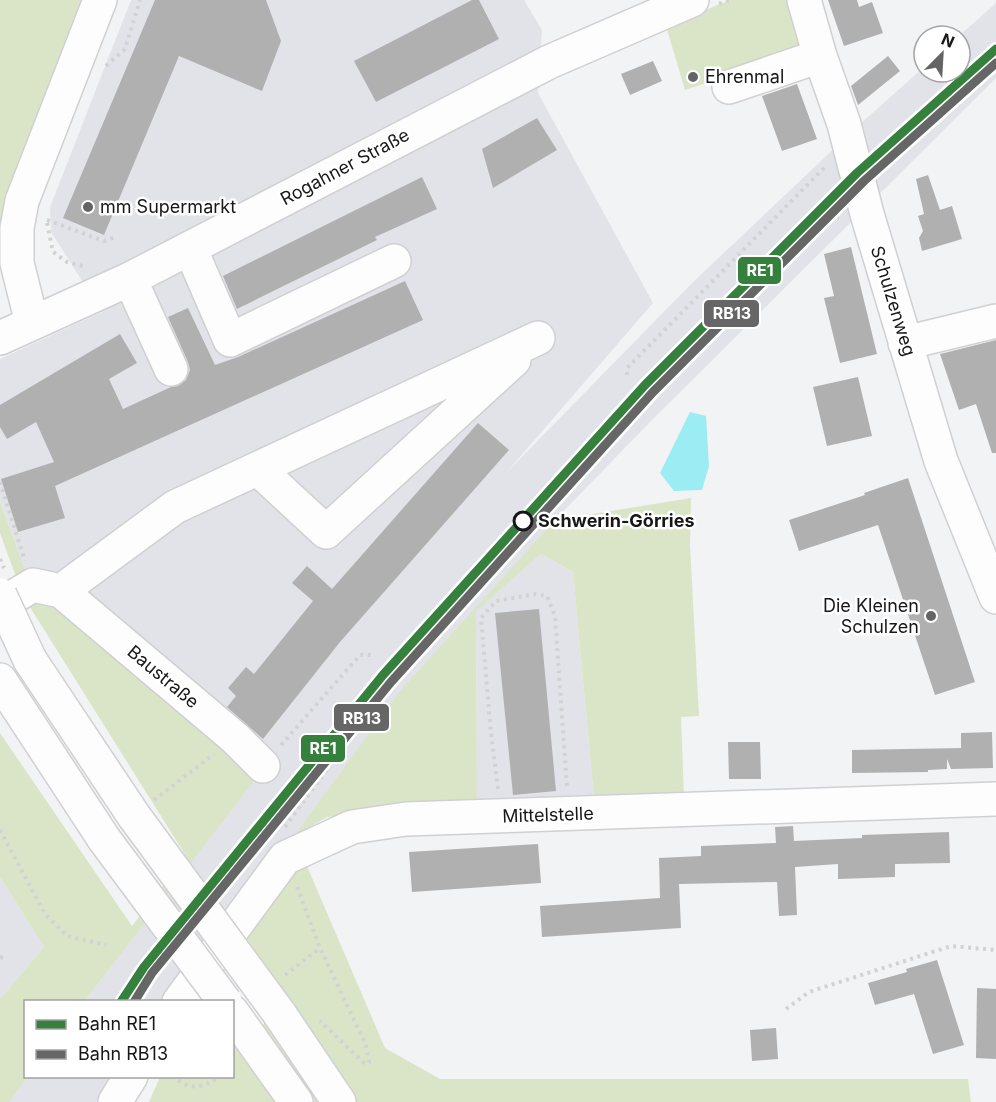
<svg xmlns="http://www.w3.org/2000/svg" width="996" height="1102" viewBox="0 0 996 1102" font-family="Inter,sans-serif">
<rect width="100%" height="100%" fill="#f2f3f5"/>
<path fill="#e2e3e9" d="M131 0H524L542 30 538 93 653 303 507 472 692 283 859 125 924 67V72H960L959 36 996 3V78L650 422 555 520 488 600 541 554 573 572 594 798 477 803 476 615 163 1001H85L262 769 33 591 0 501V359L102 312 51 232 50 207Z
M0 877 44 947 0 999Z
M28 1077H113L96 1102H9Z"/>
<path fill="#dae5c8" d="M0 0H100L17 263 0 267Z
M730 0H804L817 46 685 90 666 26Z
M691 498 690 545 699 716 681 717 684 796 594 798 573 572 541 554 476 611 477 803 327 817 294 836 385 1048 440 1079H968L971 1102H149L160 1077 232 1076 233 1043 235 1046 289 1005 239 926 294 836 400 691 555 520Z
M0 501 33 591 61 597 263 769 85 1001 26 1002V1076L28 1077 9 1102H0V999L44 947 0 877V733L132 926 186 856 23 596 0 533Z"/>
<path fill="#9cecf4" d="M690 412 706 416 709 466 702 490 674 491 660 473Z"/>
<path fill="#b1b0b1" d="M155 0H266L281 41 262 91 179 56 104 235 63 218Z
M472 0H479L499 39 376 102 354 61Z
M828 0H857L859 7 872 2 883 33 844 46Z
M888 56 900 71 858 105 851 86Z
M653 61 662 81 630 95 621 74Z
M797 84 817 139 782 151 762 96Z
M537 118 557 150 493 188 482 149Z
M928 175 940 210 952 206 962 239 922 251 919 238 923 231 918 216 924 214 916 179Z
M422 177 437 209 375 237 377 240 237 309 223 276Z
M851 247 877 354 840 363 824 298 834 296 824 254Z
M405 281 423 320 55 486 65 518 18 532 1 479 54 462 36 422 7 439 0 427V405L120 334 137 363 109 379 123 409 171 387 178 386 186 380 190 370 188 362 168 317 188 308 215 365 238 357Z
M996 340V453H992L976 404 959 410 940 354Z
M858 377 872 436 827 446 813 387Z
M478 423 509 450 340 642 263 739 227 707 236 696 228 688 246 667 254 674 313 601 292 583 307 566 332 589Z
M908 478 975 682 935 695 878 525 799 551 789 520 865 495 864 493Z
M539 609 556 791 513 795 495 613Z
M992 732 993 768 951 769 947 759V769L928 770V772L852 773V750L961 748V733Z
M728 742H760L761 779H729Z
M793 826 794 841 862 838V835L949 832 950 863 895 864V877L838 879V864L795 867 797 915 779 916 777 882 679 884 681 928 542 937 540 906 660 898 659 858 701 856V846L776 843 775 827Z
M538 844 541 883 412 892 409 852Z
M937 960 964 1045 933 1054 914 994 875 1005 868 983 907 972 906 969Z
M977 988 996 989V1059L976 1058Z
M776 1028 778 1059 752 1061 750 1030Z"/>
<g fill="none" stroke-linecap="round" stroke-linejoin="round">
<g stroke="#d0d0d2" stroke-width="36">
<path id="minor" d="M804 0 820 56 844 124 867 214 941 461 996 597
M729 87 820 56
M190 248 230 340 394 261
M130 279 171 369
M0 338 130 279 549 62 692 0
M905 343 996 321
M258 469 326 532 514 360
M61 591 235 738 263 766
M0 605 33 585 61 591 175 507 538 338
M179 1002 285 858 352 827 406 819 996 799
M115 1102 131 1076"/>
</g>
<g stroke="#d0d0d2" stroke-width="36">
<path id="highway" d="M32 323 17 263V228L22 201 100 0
M30 660 134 816
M0 680 104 839
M232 1012 296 1102
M279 1013 339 1102"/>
</g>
<path stroke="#d2d2d3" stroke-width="4" stroke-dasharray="3 4.5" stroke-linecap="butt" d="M719 4 730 0
M106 66 125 49 140 0
M47 220 104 241 116 237
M47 223 53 252 67 262 87 267
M627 375V368L826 166
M646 392H653L832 218 839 217
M0 482 25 561
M281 745 360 655H375
M498 789 491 734 481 618 496 601 536 594 547 596 555 616 567 787
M154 800 214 754
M285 827 391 682 394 671
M0 830 45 914 67 936 106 945
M297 887 320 948 366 1045 369 1062 365 1064 320 1021
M0 958 4 956
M285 975 320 948
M786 1009 809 992 951 946 996 950
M172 1076C191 1091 201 1089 221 1076"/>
<use href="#minor" stroke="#fdfdfe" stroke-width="33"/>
<use href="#highway" stroke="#fdfdfe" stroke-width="33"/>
<g stroke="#d0d0d2" stroke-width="36" stroke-linecap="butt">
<path id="highway-bridge" d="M0 595 30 660
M134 816 279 1013
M104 839 225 1002"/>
</g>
<path stroke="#d2d2d3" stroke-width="4" stroke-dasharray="3 4.5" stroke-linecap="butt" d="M0 559 4 568"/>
<use href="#highway-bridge" stroke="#fdfdfe" stroke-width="33"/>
<g stroke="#fff" stroke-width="14">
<path id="rail-1" d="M121 1002 144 967 383 675 645 385 857 173 996 49"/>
</g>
<g stroke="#fff" stroke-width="14">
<path id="rail-2" d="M134 1002 152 973 391 682 653 392 864 181 996 63"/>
</g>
<use href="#rail-1" stroke="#36803d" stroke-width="9"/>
<use href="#rail-2" stroke="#666" stroke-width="9"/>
</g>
<g fill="#646465" stroke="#fff" stroke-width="2">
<circle cx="693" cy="77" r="6"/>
<circle cx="88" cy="207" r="6"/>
<circle cx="931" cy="616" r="6"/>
</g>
<circle fill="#fff" stroke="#171718" stroke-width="3" cx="523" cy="521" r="9"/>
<g text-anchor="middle" stroke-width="5" stroke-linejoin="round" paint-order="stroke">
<g font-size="18" fill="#171718" stroke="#fff" text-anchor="start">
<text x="705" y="83">Ehrenmal</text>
<text x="100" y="213">mm Supermarkt</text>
<text x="919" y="612" text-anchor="end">Die Kleinen<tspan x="919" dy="21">Schulzen</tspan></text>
</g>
<g font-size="18" fill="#171718" stroke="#fff">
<text transform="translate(345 167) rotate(-28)" y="6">Rogahner Straße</text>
<text transform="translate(893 301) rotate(73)" y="6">Schulzenweg</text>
<text transform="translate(163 677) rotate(40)" y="6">Baustraße</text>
<text transform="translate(548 815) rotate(-2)" y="6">Mittelstelle</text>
</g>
<g font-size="18" font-weight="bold" fill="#171718" stroke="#fff" text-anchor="start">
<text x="538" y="527">Schwerin-Görries</text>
</g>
</g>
<g stroke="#fff" stroke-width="2">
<rect x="737" y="256" width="45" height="29" rx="6" fill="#36803d"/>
<rect x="703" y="299" width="57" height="29" rx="6" fill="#666"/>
<rect x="333" y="703" width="57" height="29" rx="6" fill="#666"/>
<rect x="300" y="734" width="46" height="29" rx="6" fill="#36803d"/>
</g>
<g font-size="16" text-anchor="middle" font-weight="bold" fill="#fff">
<text x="760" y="276">RE1</text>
<text x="732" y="319">RB13</text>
<text x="362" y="724">RB13</text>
<text x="323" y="754">RE1</text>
</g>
<rect x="24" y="1000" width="210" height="78" fill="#ffffff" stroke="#a2a2a3" stroke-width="1.5"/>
<rect x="36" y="1020" width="30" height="9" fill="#36803d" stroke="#a2a2a3" stroke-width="1.5"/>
<text x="78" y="1030" font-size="18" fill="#171718">Bahn RE1</text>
<rect x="36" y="1050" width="30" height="9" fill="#666666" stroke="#a2a2a3" stroke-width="1.5"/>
<text x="78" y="1060" font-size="18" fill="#171718">Bahn RB13</text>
<g transform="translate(942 54) rotate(24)"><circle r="28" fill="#ffffff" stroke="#a2a2a3" stroke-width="1.5"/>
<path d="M0-4.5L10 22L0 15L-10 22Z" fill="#646465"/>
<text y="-9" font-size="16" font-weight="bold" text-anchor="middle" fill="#171718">N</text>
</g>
</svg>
